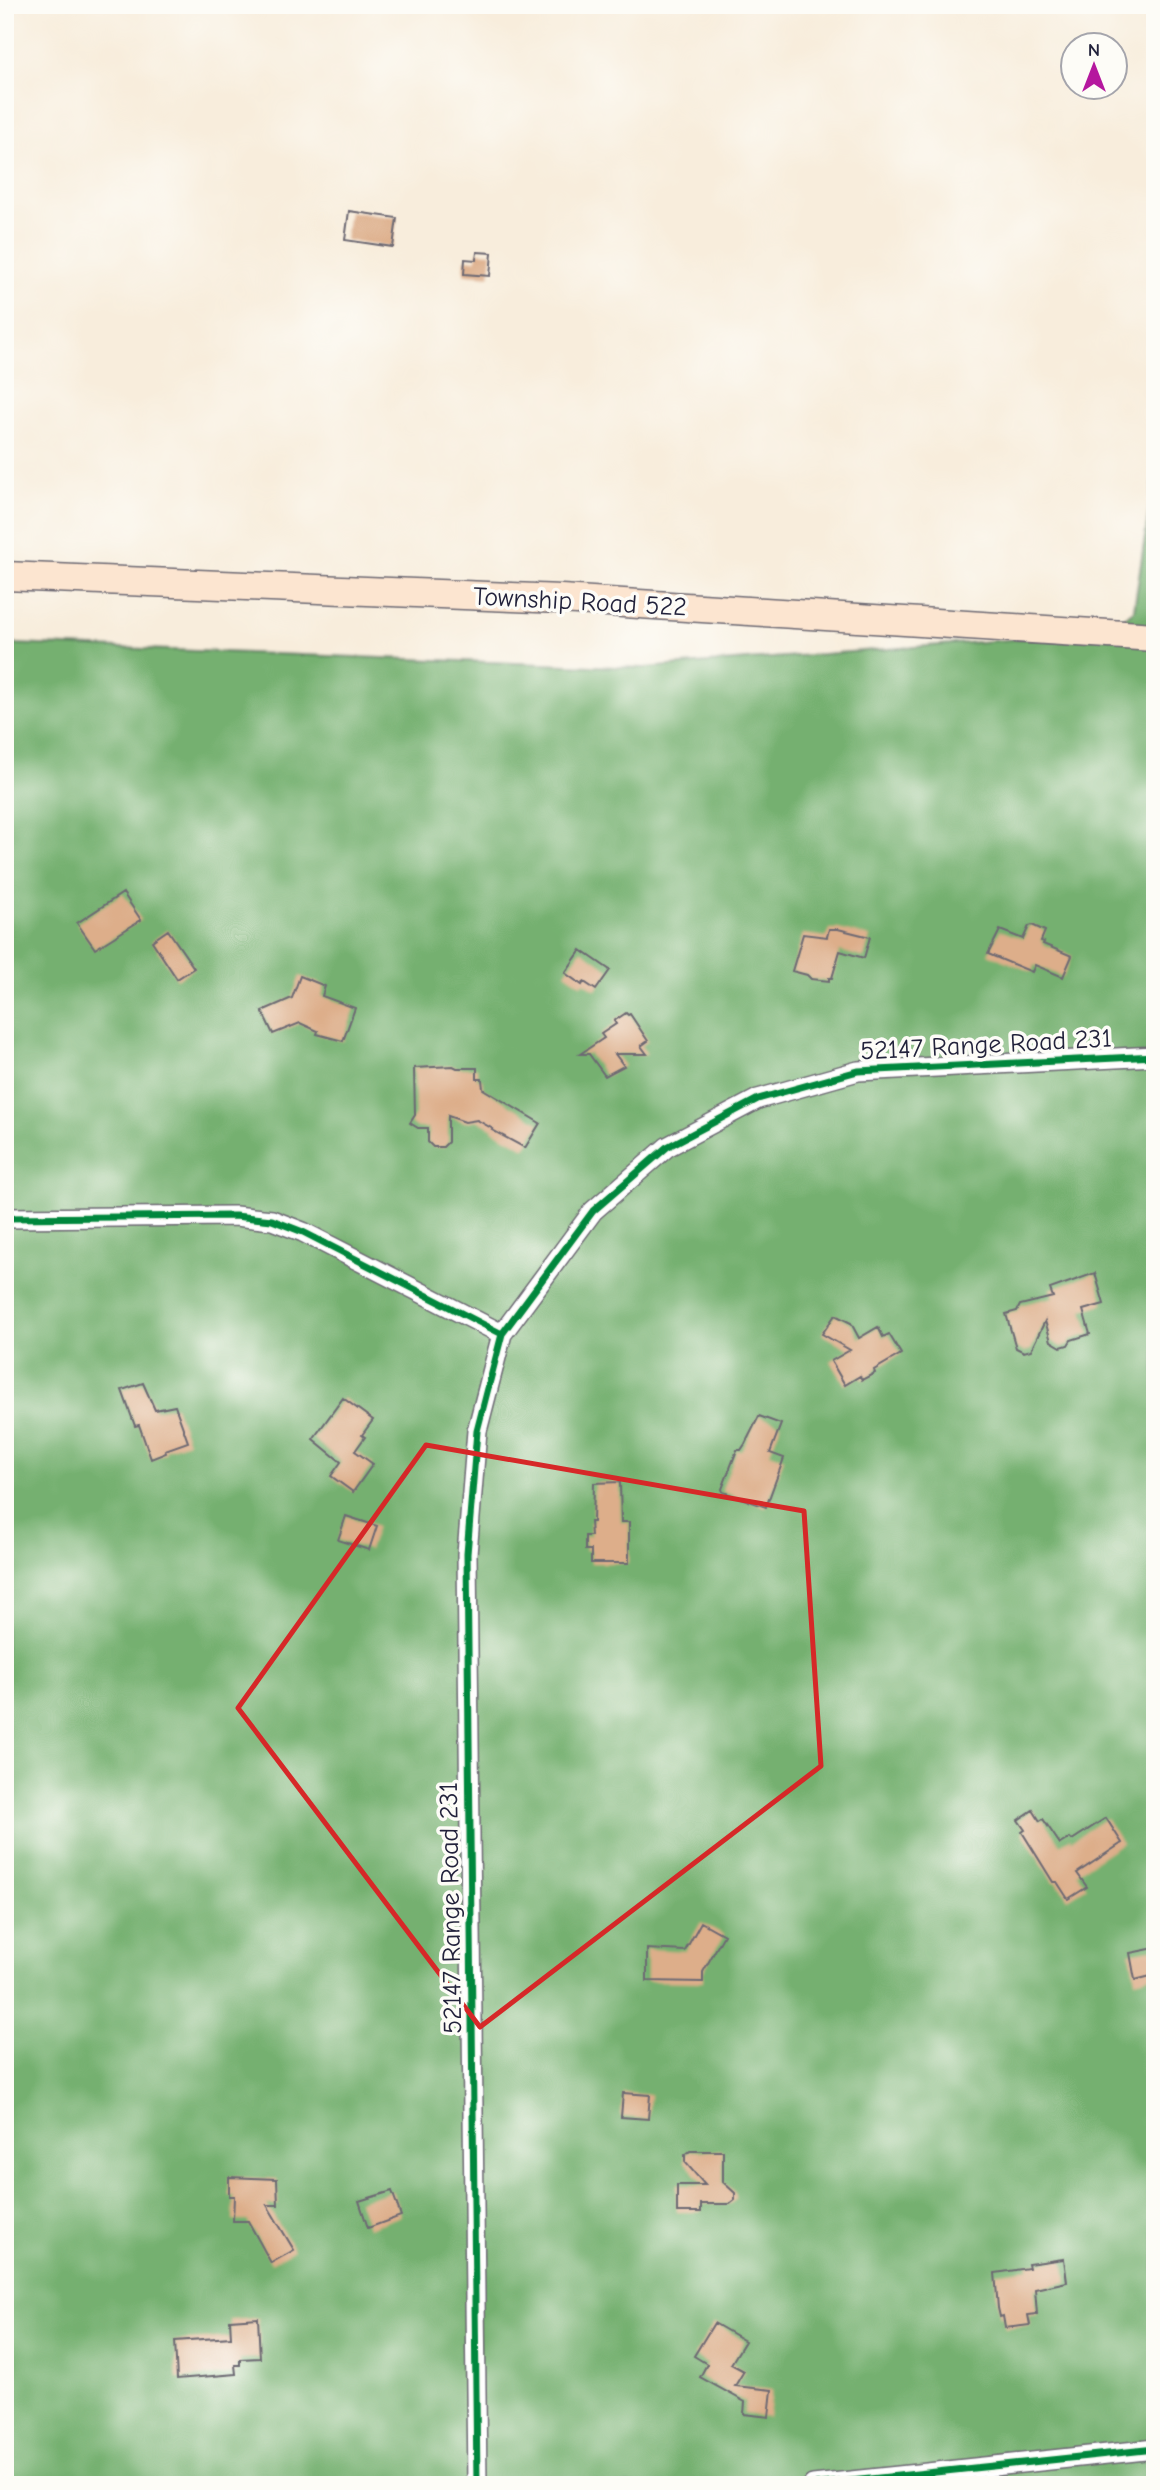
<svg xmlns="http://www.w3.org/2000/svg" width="1160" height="2490" viewBox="0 0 1160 2490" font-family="'Comic Neue',sans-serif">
<rect width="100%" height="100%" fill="#fdfcf7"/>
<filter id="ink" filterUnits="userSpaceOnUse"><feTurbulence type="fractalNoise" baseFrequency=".0143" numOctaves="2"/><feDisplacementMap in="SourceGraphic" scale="14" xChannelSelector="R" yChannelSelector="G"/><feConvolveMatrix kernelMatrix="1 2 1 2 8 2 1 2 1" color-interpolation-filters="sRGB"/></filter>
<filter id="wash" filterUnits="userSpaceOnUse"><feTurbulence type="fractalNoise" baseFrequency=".00686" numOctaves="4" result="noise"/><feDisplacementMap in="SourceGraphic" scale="28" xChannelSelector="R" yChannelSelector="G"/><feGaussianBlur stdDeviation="1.57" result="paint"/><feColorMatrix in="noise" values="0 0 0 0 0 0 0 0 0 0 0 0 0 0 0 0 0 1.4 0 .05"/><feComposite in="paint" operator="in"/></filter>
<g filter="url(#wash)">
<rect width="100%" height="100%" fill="#f8eddc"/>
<path fill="#75b06f" stroke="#4c6955" stroke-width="2" d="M1155 471V2485H5V640L14 644 644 668 1108 632 1134 610Z"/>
<g id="blocks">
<path fill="#ddae8a" d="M349 211 397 218 393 247 345 240Z
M477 252 492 253 490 276 464 274 465 259 476 260Z
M123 893 141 920 95 949 77 923Z
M1032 925 1045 931 1041 941 1044 942 1043 944 1072 956 1063 977 1035 965 1032 972 988 954 1000 930 1023 939 1029 926Z
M829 929H838L870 937 864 958 840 951 832 978H829V981L811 979 807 975 792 971 803 934 827 937Z
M168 930 194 968 177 979 152 941Z
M581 950 610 970 596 990 584 982 582 985 565 973Z
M300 976 325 986 322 996 355 1008 343 1041 317 1034 318 1031 300 1023 273 1034 262 1011 292 998Z
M626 1013 628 1015 630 1014 648 1041 641 1046 647 1054H615L624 1066 605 1076 589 1054H580L604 1038 601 1034 616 1024 614 1021Z
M453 1066 457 1068H477V1079H482L483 1089 540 1123 525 1148 492 1130 493 1129 477 1120 465 1122 448 1116V1142L443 1147H433L428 1142V1128H418L410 1123 415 1115 414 1068Z
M1095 1273 1104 1304 1083 1310 1090 1334 1071 1340 1068 1345 1061 1347 1051 1341 1045 1321 1031 1350 1024 1352 1016 1348 1006 1314 1017 1311 1020 1305 1053 1297 1050 1289Z
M835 1315 851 1323 859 1338 878 1327 883 1337 889 1334 901 1354 874 1370 875 1373 862 1380 860 1376 845 1385 831 1361 850 1350 822 1334Z
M143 1383 155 1410 175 1406 188 1442 165 1450 166 1453 151 1459 139 1425 135 1426 122 1390Z
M343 1398 373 1420 362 1435 365 1437 355 1451 373 1464 353 1492 331 1476 341 1462 313 1439Z
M759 1416 781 1424 770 1453 784 1458 766 1507 723 1492 722 1489 737 1450H741L745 1444Z
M620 1482 621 1522H629V1563H591V1550H585V1536H591L590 1522H593L594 1483Z
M346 1516 377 1526 369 1550 338 1540Z
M1033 1810 1040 1821 1043 1819 1060 1844 1070 1838 1072 1840 1106 1818 1122 1843 1077 1873 1087 1887 1068 1899 1057 1882H1053L1022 1832 1025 1830 1018 1820Z
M701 1922 724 1935 703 1972V1982L647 1981V1949L685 1951Z
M1155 1948V1975L1135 1980 1130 1953Z
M623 2093 650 2095 648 2119 621 2117Z
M690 2151H723V2182L735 2193V2200L730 2204H701V2212H677V2185H705L685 2162V2155Z
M229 2177 277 2179 278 2205H267L294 2250 271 2263 248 2221H233L234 2196H229Z
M392 2191 401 2216 368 2228 359 2201Z
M1064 2259 1067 2282 1035 2289 1037 2314 1028 2315 1030 2325 1005 2328 1003 2316 1000 2317 998 2308 995 2273 1029 2268 1028 2264Z
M258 2318 260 2358 240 2359V2365H235L236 2374 177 2379 175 2341 231 2337 230 2320Z
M714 2323 745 2341 731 2364 744 2371 735 2386 772 2390 769 2417 744 2414 745 2402 700 2377 707 2364 694 2356Z"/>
</g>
</g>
<g filter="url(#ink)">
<use href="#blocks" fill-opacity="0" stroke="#6d6973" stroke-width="2"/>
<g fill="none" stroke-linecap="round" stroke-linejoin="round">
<g stroke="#6d6973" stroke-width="22">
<path id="street" d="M5 1218 235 1216 272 1220 303 1232 502 1334
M477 2485 467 1554 477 1431 502 1334 593 1211 667 1147 758 1099 858 1071 1155 1056
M813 2485 1155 2449"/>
</g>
<g stroke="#6d6973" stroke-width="31">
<path id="secondary" d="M5 576 561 599 1155 637"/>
</g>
<use href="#street" stroke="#fff" stroke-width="19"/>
<use href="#secondary" stroke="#fce5d0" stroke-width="28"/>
<g stroke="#fdfcf7" stroke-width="11">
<path id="cycleway" d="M5 1218 235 1216 272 1220 303 1232 502 1334
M477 2485 467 1554 477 1431 502 1334 593 1211 667 1147 758 1099 858 1071 1155 1056
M813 2485 1155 2449"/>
</g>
<use href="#cycleway" stroke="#00873e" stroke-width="7"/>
</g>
</g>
<path fill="none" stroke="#d62828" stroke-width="5" stroke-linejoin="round" d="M426 1445 804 1511 821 1766 480 2027 238 1708Z"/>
<g text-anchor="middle" stroke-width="7" stroke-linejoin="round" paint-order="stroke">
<g font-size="26" fill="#22223b" stroke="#fdfcf7">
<text transform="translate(580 601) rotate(3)" y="9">Township Road 522</text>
<text transform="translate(986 1044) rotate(-3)" y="9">52147 Range Road 231</text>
<text transform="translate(450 1908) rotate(-91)" y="9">52147 Range Road 231</text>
</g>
</g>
<rect width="1160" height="2490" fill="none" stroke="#fdfcf7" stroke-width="28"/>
<g transform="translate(1094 66)"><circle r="33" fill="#fdfcf7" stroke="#a5a5ac" stroke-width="2"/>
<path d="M0-5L12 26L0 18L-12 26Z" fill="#b5179e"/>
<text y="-10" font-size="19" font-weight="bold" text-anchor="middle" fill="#22223b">N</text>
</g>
</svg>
